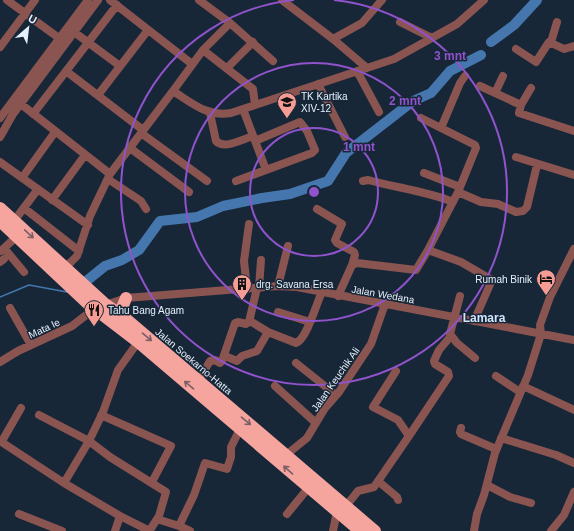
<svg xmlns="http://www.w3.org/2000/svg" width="574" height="531" viewBox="0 0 574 531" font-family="Helvetica,sans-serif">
<rect width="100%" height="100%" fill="#172738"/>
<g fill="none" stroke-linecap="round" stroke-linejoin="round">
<path stroke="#4577ae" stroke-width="1.5" d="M0 297 29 285 67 292"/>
<path stroke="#4577ae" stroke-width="10" d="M491 42 514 25 537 0
M79 287 105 266 122 260 139 250 160 221 197 217 223 206 262 198 290 194 328 181 346 153 413 101 431 93 450 71 481 55"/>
<path stroke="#8a5450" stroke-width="8" d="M7 0 63 41
M110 0 192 64
M282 0 333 39 367 68
M400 22 432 38
M230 23 273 61
M74 32 120 66
M333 39 362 23 382 0
M551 42 557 22
M0 47 35 0
M516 49 536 62 549 42 564 49 574 46
M203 50 253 89 255 105
M227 68 253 42
M66 71 143 130
M357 71 379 112
M318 84 345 137
M480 86 521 105
M531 88 521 105 519 113 574 131
M173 91 203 50 230 23 199 0
M495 93 503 76
M98 95 148 30
M17 101 110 174
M243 109 266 170
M210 113 216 141C224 150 243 139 253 136
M33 114 117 5
M0 118 88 0
M441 128 460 83 465 76
M141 133 207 181
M0 137 13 114 98 0
M130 148 189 192
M516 157 574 175
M0 162 88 225
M424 173 460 187
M22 178 55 132
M108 179 141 201 146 209
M236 181 312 153 315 150 307 131 300 122 255 141
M363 181 368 180C397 188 426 191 453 202
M458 192 481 202 498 204 516 212 523 211 527 207 537 165
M52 200 85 155
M24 208 79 251
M317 209 342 224 335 240 337 243 354 252 355 255 352 265
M14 221 38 189
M4 248 24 272
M428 250 461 262 492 280 474 321
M1 251 16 237
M0 262 4 259
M63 266 70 263 77 256 90 216 110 174 173 91C192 103 207 117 231 113L394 59 457 24 484 0
M278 286 288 246
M259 288 261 260
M247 289 244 261 249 224
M338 296 352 265 357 263 416 270 428 250 458 192 476 148 475 145 421 118
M460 296 450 334 457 343 475 358
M10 308 31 345
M278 312 310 322
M250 321 268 332
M225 356 237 361 242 356 257 351 268 332 296 343C307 339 316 304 322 292
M0 362 18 351 72 326 94 309 126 298 278 286 297 287 574 340
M296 363 336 395
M496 376 520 392
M198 381 210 361 215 360 220 363 222 361 235 323 238 322 246 324 249 322 257 288
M275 386 316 423
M523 386 574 410
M39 415 89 441 103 412 118 370 138 342
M101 415 171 446 152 482
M461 428 460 432 461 434 496 449
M409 436 449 376 448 372 435 364 434 361 439 350 451 336
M501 438 556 455 574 463
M0 441 64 483 120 516 150 531
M2 441 21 408
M286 455 307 438 325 408 339 392 371 344 385 304
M378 481 397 497 398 500
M64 483 89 441 110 457 166 492 159 516 150 530
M487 485 510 497 531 503
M346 506 358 491 374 487 409 436 398 420 373 407 396 371
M19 514 62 531
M287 514 309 487
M157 519 179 526 194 495 205 463 227 469 231 457V447L240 429
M179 526 190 531
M115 531 120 516
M333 531 337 511
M474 531 477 514 484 495 495 453 528 375 541 334 540 325 550 297 574 249
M551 531 564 515 574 492"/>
<path stroke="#f5a49e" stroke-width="12" d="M0 208 105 304 125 318 375 531
M0 221 87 303 138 342 360 531
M125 318 122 308 126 298"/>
</g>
<defs><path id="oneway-shaft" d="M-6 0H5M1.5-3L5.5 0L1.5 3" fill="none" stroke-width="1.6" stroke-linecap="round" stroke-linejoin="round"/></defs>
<g stroke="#7b5f66">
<use href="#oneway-shaft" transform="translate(29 234) rotate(43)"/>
<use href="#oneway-shaft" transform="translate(147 337) rotate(40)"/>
<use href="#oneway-shaft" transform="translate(189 385) rotate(-140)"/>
<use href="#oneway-shaft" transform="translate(246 421) rotate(40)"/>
<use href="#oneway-shaft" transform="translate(288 470) rotate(-139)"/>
</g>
<g fill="none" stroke="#9053cb" stroke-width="2">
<circle cx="314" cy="192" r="64"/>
<circle cx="314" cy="192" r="129"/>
<path d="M334 0A193 193 0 1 1 294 0"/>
</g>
<defs>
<g id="school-pin" transform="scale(1)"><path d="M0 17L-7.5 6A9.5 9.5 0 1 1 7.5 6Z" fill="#f59c95" stroke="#172738"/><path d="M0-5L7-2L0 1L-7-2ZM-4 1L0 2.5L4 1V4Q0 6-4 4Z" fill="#111"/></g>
<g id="hotel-pin" transform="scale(1)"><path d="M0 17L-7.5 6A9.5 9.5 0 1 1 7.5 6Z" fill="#f59c95" stroke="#172738"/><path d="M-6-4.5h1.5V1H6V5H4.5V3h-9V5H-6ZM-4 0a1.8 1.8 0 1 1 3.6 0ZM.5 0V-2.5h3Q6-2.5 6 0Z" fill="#111"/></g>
<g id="building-pin" transform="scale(1)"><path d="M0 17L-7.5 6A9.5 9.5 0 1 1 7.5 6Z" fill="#f59c95" stroke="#172738"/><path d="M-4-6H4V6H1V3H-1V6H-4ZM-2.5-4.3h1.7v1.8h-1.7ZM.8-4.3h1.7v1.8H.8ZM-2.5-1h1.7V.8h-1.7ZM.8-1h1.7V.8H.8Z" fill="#111"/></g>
<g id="restaurant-pin" transform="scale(1)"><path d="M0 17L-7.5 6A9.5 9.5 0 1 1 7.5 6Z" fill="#f59c95" stroke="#172738"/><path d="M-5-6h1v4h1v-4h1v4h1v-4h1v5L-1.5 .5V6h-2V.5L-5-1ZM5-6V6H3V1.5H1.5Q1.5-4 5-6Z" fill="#111"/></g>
</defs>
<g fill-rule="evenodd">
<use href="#school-pin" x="287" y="102"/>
<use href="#hotel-pin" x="546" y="279"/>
<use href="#building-pin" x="242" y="284"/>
<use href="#restaurant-pin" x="94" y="310"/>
</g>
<g text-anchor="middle" stroke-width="3" stroke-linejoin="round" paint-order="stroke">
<g font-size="10" fill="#e6f0fc" stroke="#172738" text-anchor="start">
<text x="301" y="100">TK Kartika<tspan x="301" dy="12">XIV-12</tspan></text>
<text x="532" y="283" text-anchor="end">Rumah Binik</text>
<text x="256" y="288">drg. Savana Ersa</text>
<text x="108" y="314">Tahu Bang Agam</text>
</g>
<g font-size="10" fill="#e6f0fc" stroke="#172738">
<text transform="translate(383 294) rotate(10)" y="4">Jalan Wedana</text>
<text transform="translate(44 328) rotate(-25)" y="4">Mata Ie</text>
<text transform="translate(194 361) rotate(40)" y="4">Jalan Soekarno-Hatta</text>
<text transform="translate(335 379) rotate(-55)" y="4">Jalan Keuchik Ali</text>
</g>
<g font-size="12" font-weight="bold" fill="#d1e5fd" stroke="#172738">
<text x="484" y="322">Lamara</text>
</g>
</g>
<circle cx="314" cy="192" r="6" fill="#9053cb" stroke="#172738" stroke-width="2"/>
<g font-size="12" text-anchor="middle" font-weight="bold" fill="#9053cb" stroke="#172738" stroke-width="3" stroke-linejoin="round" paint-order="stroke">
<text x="450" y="60">3 mnt</text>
<text x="405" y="105">2 mnt</text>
<text x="359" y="151">1 mnt</text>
</g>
<g transform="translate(28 28) rotate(28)" stroke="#172738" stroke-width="3" paint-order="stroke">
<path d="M0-3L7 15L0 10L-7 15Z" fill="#e6f0fc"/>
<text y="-6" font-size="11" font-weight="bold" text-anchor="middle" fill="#e6f0fc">U</text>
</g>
</svg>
